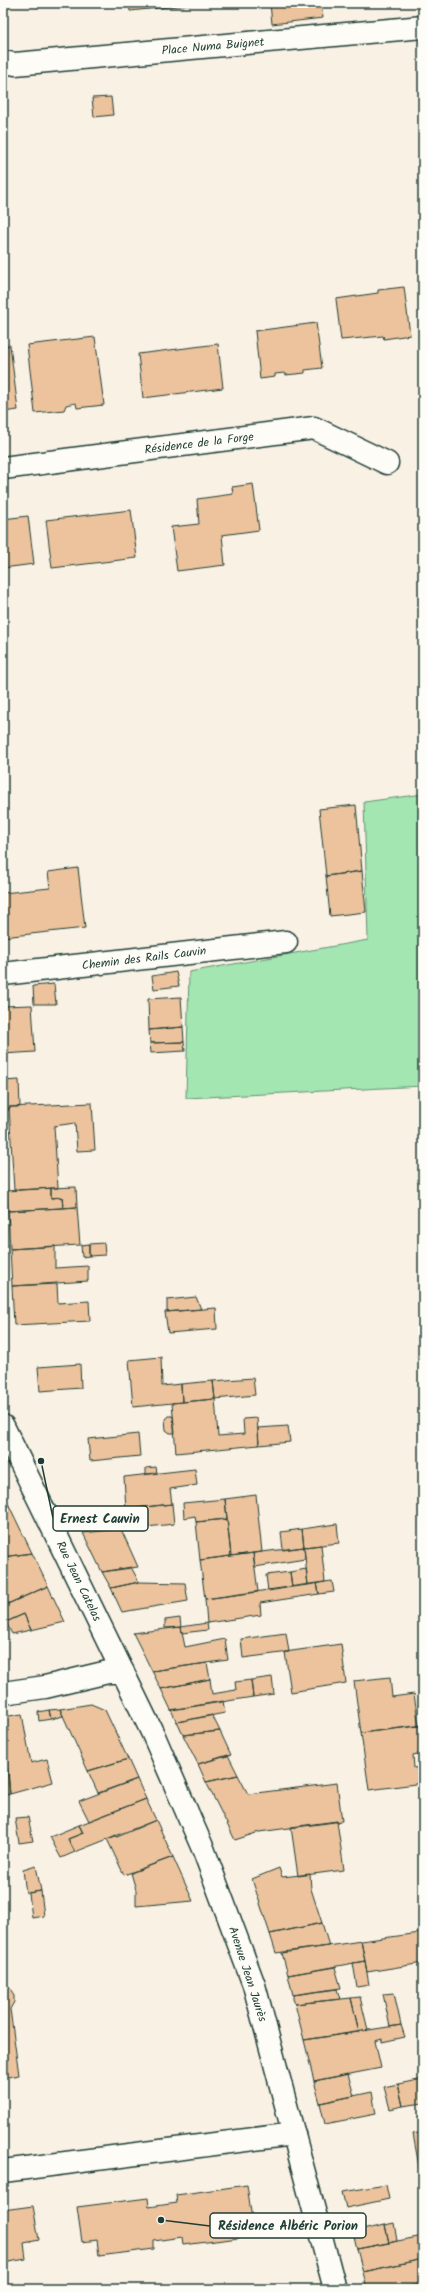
<svg xmlns="http://www.w3.org/2000/svg" width="426" height="2292" viewBox="0 0 426 2292" font-family="Kalam,sans-serif">
<rect width="100%" height="100%" fill="#faf1e5"/>
<filter id="ink" filterUnits="userSpaceOnUse"><feTurbulence type="fractalNoise" baseFrequency=".025" numOctaves="2"/><feDisplacementMap in="SourceGraphic" scale="8" xChannelSelector="R" yChannelSelector="G"/><feConvolveMatrix kernelMatrix="1 2 1 2 8 2 1 2 1" color-interpolation-filters="sRGB"/></filter>
<g filter="url(#ink)">
<path fill="#a3e6b1" stroke="#619272" d="M423 794V1086L186 1098 189 972 368 940 364 802Z"/>
<path fill="#ecc39c" stroke="#1f3d34" d="M129 3H206L130 11Z
M270 3H321L323 18 272 24Z
M111 97 113 115 94 117 92 98Z
M404 287 410 335 384 339 383 336 341 340 336 299 378 293V290Z
M316 323 322 368 305 370V373L286 375 285 373 275 374V377L260 379 255 331Z
M95 337 104 405 77 408 76 403 66 405 64 410 35 413 27 345Z
M218 344 223 388 143 398 138 354Z
M10 345 18 410 3 412V346Z
M253 484 259 530 222 535 225 565 177 571 171 527 199 524 197 499 233 494 232 487Z
M131 510 137 558 52 568 46 520Z
M28 516 34 564 3 568V519Z
M356 805 362 871 326 876 319 809Z
M78 868 85 928 3 937V893L50 888 48 872Z
M362 871 366 912 330 916 326 876Z
M176 972 179 986 154 989 152 976Z
M54 984 56 1004H34L33 986Z
M181 997 183 1027 149 1030 148 999Z
M32 1005 35 1052 3 1054V1006Z
M183 1027 184 1042 150 1043 149 1030Z
M184 1042 185 1051 151 1053 150 1043Z
M19 1080 20 1107H9V1110H3V1081Z
M92 1103 95 1150 77 1151 75 1123 54 1126 58 1188 14 1190 9 1107Z
M76 1187 77 1207 63 1208 62 1197 51 1198V1188Z
M51 1188V1198L62 1197 63 1208 8 1211 7 1191Z
M77 1207 80 1245 10 1249 8 1211Z
M104 1243 105 1255 89 1256V1244Z
M89 1244V1256L82 1257 81 1245Z
M55 1246V1268L88 1266V1281L12 1286 10 1249Z
M57 1284 58 1303 89 1301 90 1321 14 1325 12 1286Z
M196 1297 201 1309 167 1312V1300Z
M216 1308 217 1329 168 1333 165 1312Z
M161 1357 162 1386 181 1384 182 1402 133 1407 129 1360Z
M80 1364 81 1388 40 1391 38 1367Z
M253 1378 255 1395 215 1399 213 1381Z
M213 1381 215 1399 182 1402 181 1384Z
M215 1399 218 1436 244 1434 243 1419 257 1418 259 1445 176 1453 172 1403Z
M168 1416H173L175 1433H170L166 1430 165 1419Z
M288 1426 290 1442 259 1445 258 1428Z
M138 1434 140 1456 90 1461 88 1439Z
M156 1467 157 1473 146 1474V1468Z
M195 1469 197 1485 170 1489 172 1504 126 1509 124 1477Z
M3 1493 32 1553 3 1557Z
M256 1495 262 1552 231 1556 225 1499Z
M225 1499 227 1519 196 1522 195 1516 184 1518 183 1503Z
M172 1504 174 1524 128 1529 126 1509Z
M227 1519 231 1556 200 1560 196 1522Z
M337 1524 339 1543 304 1547 302 1529Z
M121 1529 138 1567 102 1572 83 1533Z
M302 1529 304 1547 283 1550 281 1532Z
M321 1545 325 1582 308 1585 304 1547Z
M304 1547 305 1559 255 1567 253 1553Z
M32 1553 48 1586 3 1606V1577L5 1576 3 1571V1557Z
M253 1553 258 1592 205 1599 200 1560Z
M131 1567 139 1582 111 1588 102 1572Z
M306 1569 308 1585 292 1587 290 1572Z
M290 1572 292 1587 268 1591 266 1575Z
M332 1581 334 1592 319 1594 317 1583Z
M139 1582 185 1583 188 1601 122 1612 111 1588Z
M317 1583 319 1594 260 1603 261 1615 207 1623 205 1599Z
M48 1586 65 1622 31 1630 24 1614 6 1622 3 1614V1606Z
M24 1614 31 1630 12 1634 6 1622Z
M180 1618 181 1627 165 1628V1620Z
M207 1623 208 1630 182 1633 181 1627Z
M181 1627 185 1647 225 1639 228 1660 152 1671 133 1633Z
M286 1633 289 1652 243 1658 241 1639Z
M341 1644 346 1683 291 1692 285 1652Z
M207 1663 210 1679 161 1689 152 1671Z
M272 1677 274 1694 253 1697 251 1680Z
M390 1677 392 1697 414 1694 419 1726 361 1733 354 1681Z
M210 1679 212 1694 236 1690 235 1682 251 1680 253 1697 171 1710 161 1689Z
M223 1701 225 1713 177 1722 171 1710Z
M91 1704 105 1710 128 1759 88 1771 60 1709Z
M60 1709 63 1716 51 1719 49 1710Z
M49 1710 51 1719 39 1721 38 1712Z
M22 1714 31 1763 47 1759 53 1782 10 1794 3 1717Z
M212 1715 220 1731 183 1735 177 1722Z
M423 1725V1753L413 1755 414 1768 423 1767V1783L369 1790 361 1733Z
M3 1728 10 1794 3 1796Z
M220 1731 231 1755 198 1764 183 1735Z
M228 1755 238 1775 206 1782 198 1764Z
M128 1759 137 1779 98 1793 88 1771Z
M238 1775 248 1794 337 1783 342 1821 259 1832 235 1840 206 1782Z
M137 1779 146 1799 89 1821 79 1801Z
M146 1799 156 1820 75 1852 68 1839 83 1833 79 1825Z
M28 1817 33 1841 19 1843 15 1818Z
M156 1820 173 1857 124 1875 107 1839 116 1835 117 1837Z
M337 1821 344 1870 298 1876 291 1827Z
M79 1825 83 1833 68 1839 75 1852 61 1858 50 1837Z
M173 1857 193 1901 136 1906V1890L131 1873Z
M36 1866 41 1891 26 1893 23 1870Z
M279 1868 282 1877 310 1874 311 1889 322 1923 270 1934 252 1879Z
M41 1891 44 1916 32 1918 29 1893Z
M322 1923 329 1946 276 1953 270 1934Z
M420 1933H423V1963L367 1972 361 1941Z
M361 1941 365 1961 288 1975 282 1953Z
M365 1961 369 1985 357 1987 353 1963Z
M335 1967 341 1988 293 1995 288 1975Z
M3 1985 9 1986 14 1996V2002L10 2009 19 2075 3 2078Z
M337 1989 340 1999 295 2004 293 1999V1995Z
M394 1993 401 2025 390 2027 383 1994Z
M360 1997 368 2030 359 2032 351 1998Z
M351 1998 359 2032 304 2040 295 2004Z
M401 2025 405 2037 382 2042V2039L375 2041 381 2068 314 2081 304 2040Z
M348 2074 354 2096 320 2103 314 2081Z
M423 2079V2103L403 2106 398 2084Z
M398 2084 403 2106 390 2109 384 2087Z
M372 2092 376 2114 325 2124 320 2103Z
M423 2132V2171L420 2172 413 2134Z
M423 2171V2184L420 2172Z
M247 2185 252 2219 237 2221 239 2238 183 2245 182 2237 154 2241V2249L99 2256 97 2240 82 2242 77 2207 148 2198 149 2207 177 2203 176 2195Z
M386 2185 389 2199 346 2208 342 2192Z
M33 2206 39 2240 24 2243 26 2259 3 2263V2210Z
M394 2223 397 2241 389 2243 385 2225Z
M385 2225 389 2243 357 2249 353 2232Z
M423 2236V2259L363 2272 357 2249Z
M423 2259V2283L397 2289H367L363 2272Z"/>
<g fill="none" stroke-linecap="round" stroke-linejoin="round">
<g stroke="#1f3d34" stroke-width="25">
<path id="street" d="M3 62 15 64 423 27
M3 468 314 428 387 463
M3 974 286 942
M3 1693 45 1687 108 1672H123
M3 2171 294 2134"/>
</g>
<g stroke="#1f3d34" stroke-width="25">
<path id="secondary" d="M3 1426 153 1734 204 1851 254 1985 335 2289"/>
</g>
<use href="#street" stroke="#fdfcf7" stroke-width="22"/>
<use href="#secondary" stroke="#fdfcf7" stroke-width="22"/>
</g>
</g>
<g text-anchor="middle" stroke-width="3" stroke-linejoin="round" paint-order="stroke">
<g font-size="12" fill="#1f3d34" stroke="#fdfcf7">
<text transform="translate(213 46) rotate(-5)" y="4">Place Numa Buignet</text>
<text transform="translate(199 443) rotate(-7)" y="4">Résidence de la Forge</text>
<text transform="translate(144 958) rotate(-7)" y="4">Chemin des Rails Cauvin</text>
<text transform="translate(79 1581) rotate(64)" y="4">Rue Jean Catelas</text>
<text transform="translate(248 1974) rotate(72)" y="4">Avenue Jean Jaurès</text>
</g>
</g>
<path fill="none" stroke="#1f3d34" stroke-width="1.5" d="M41 1461L53 1518M161 2220L210 2226"/>
<g fill="#1f3d34" stroke="#fdfcf7" stroke-width="1.5">
<circle cx="41" cy="1461" r="4"/>
<circle cx="161" cy="2220" r="4"/>
</g>
<g fill="#fdfcf7" stroke="#1f3d34" stroke-width="1.5">
<rect x="53" y="1506" width="95" height="25" rx="4"/>
<rect x="210" y="2213" width="156" height="25" rx="4"/>
</g>
<g font-size="13" text-anchor="middle" font-weight="bold" fill="#1f3d34">
<text x="100" y="1523">Ernest Cauvin</text>
<text x="288" y="2230">Résidence Albéric Porion</text>
</g>
<rect width="426" height="2292" fill="none" stroke="#fdfcf7" stroke-width="16"/>
<rect x="8" y="8" width="410" height="2276" fill="none" stroke="#1f3d34" stroke-width="1.5" filter="url(#ink)"/>
</svg>
